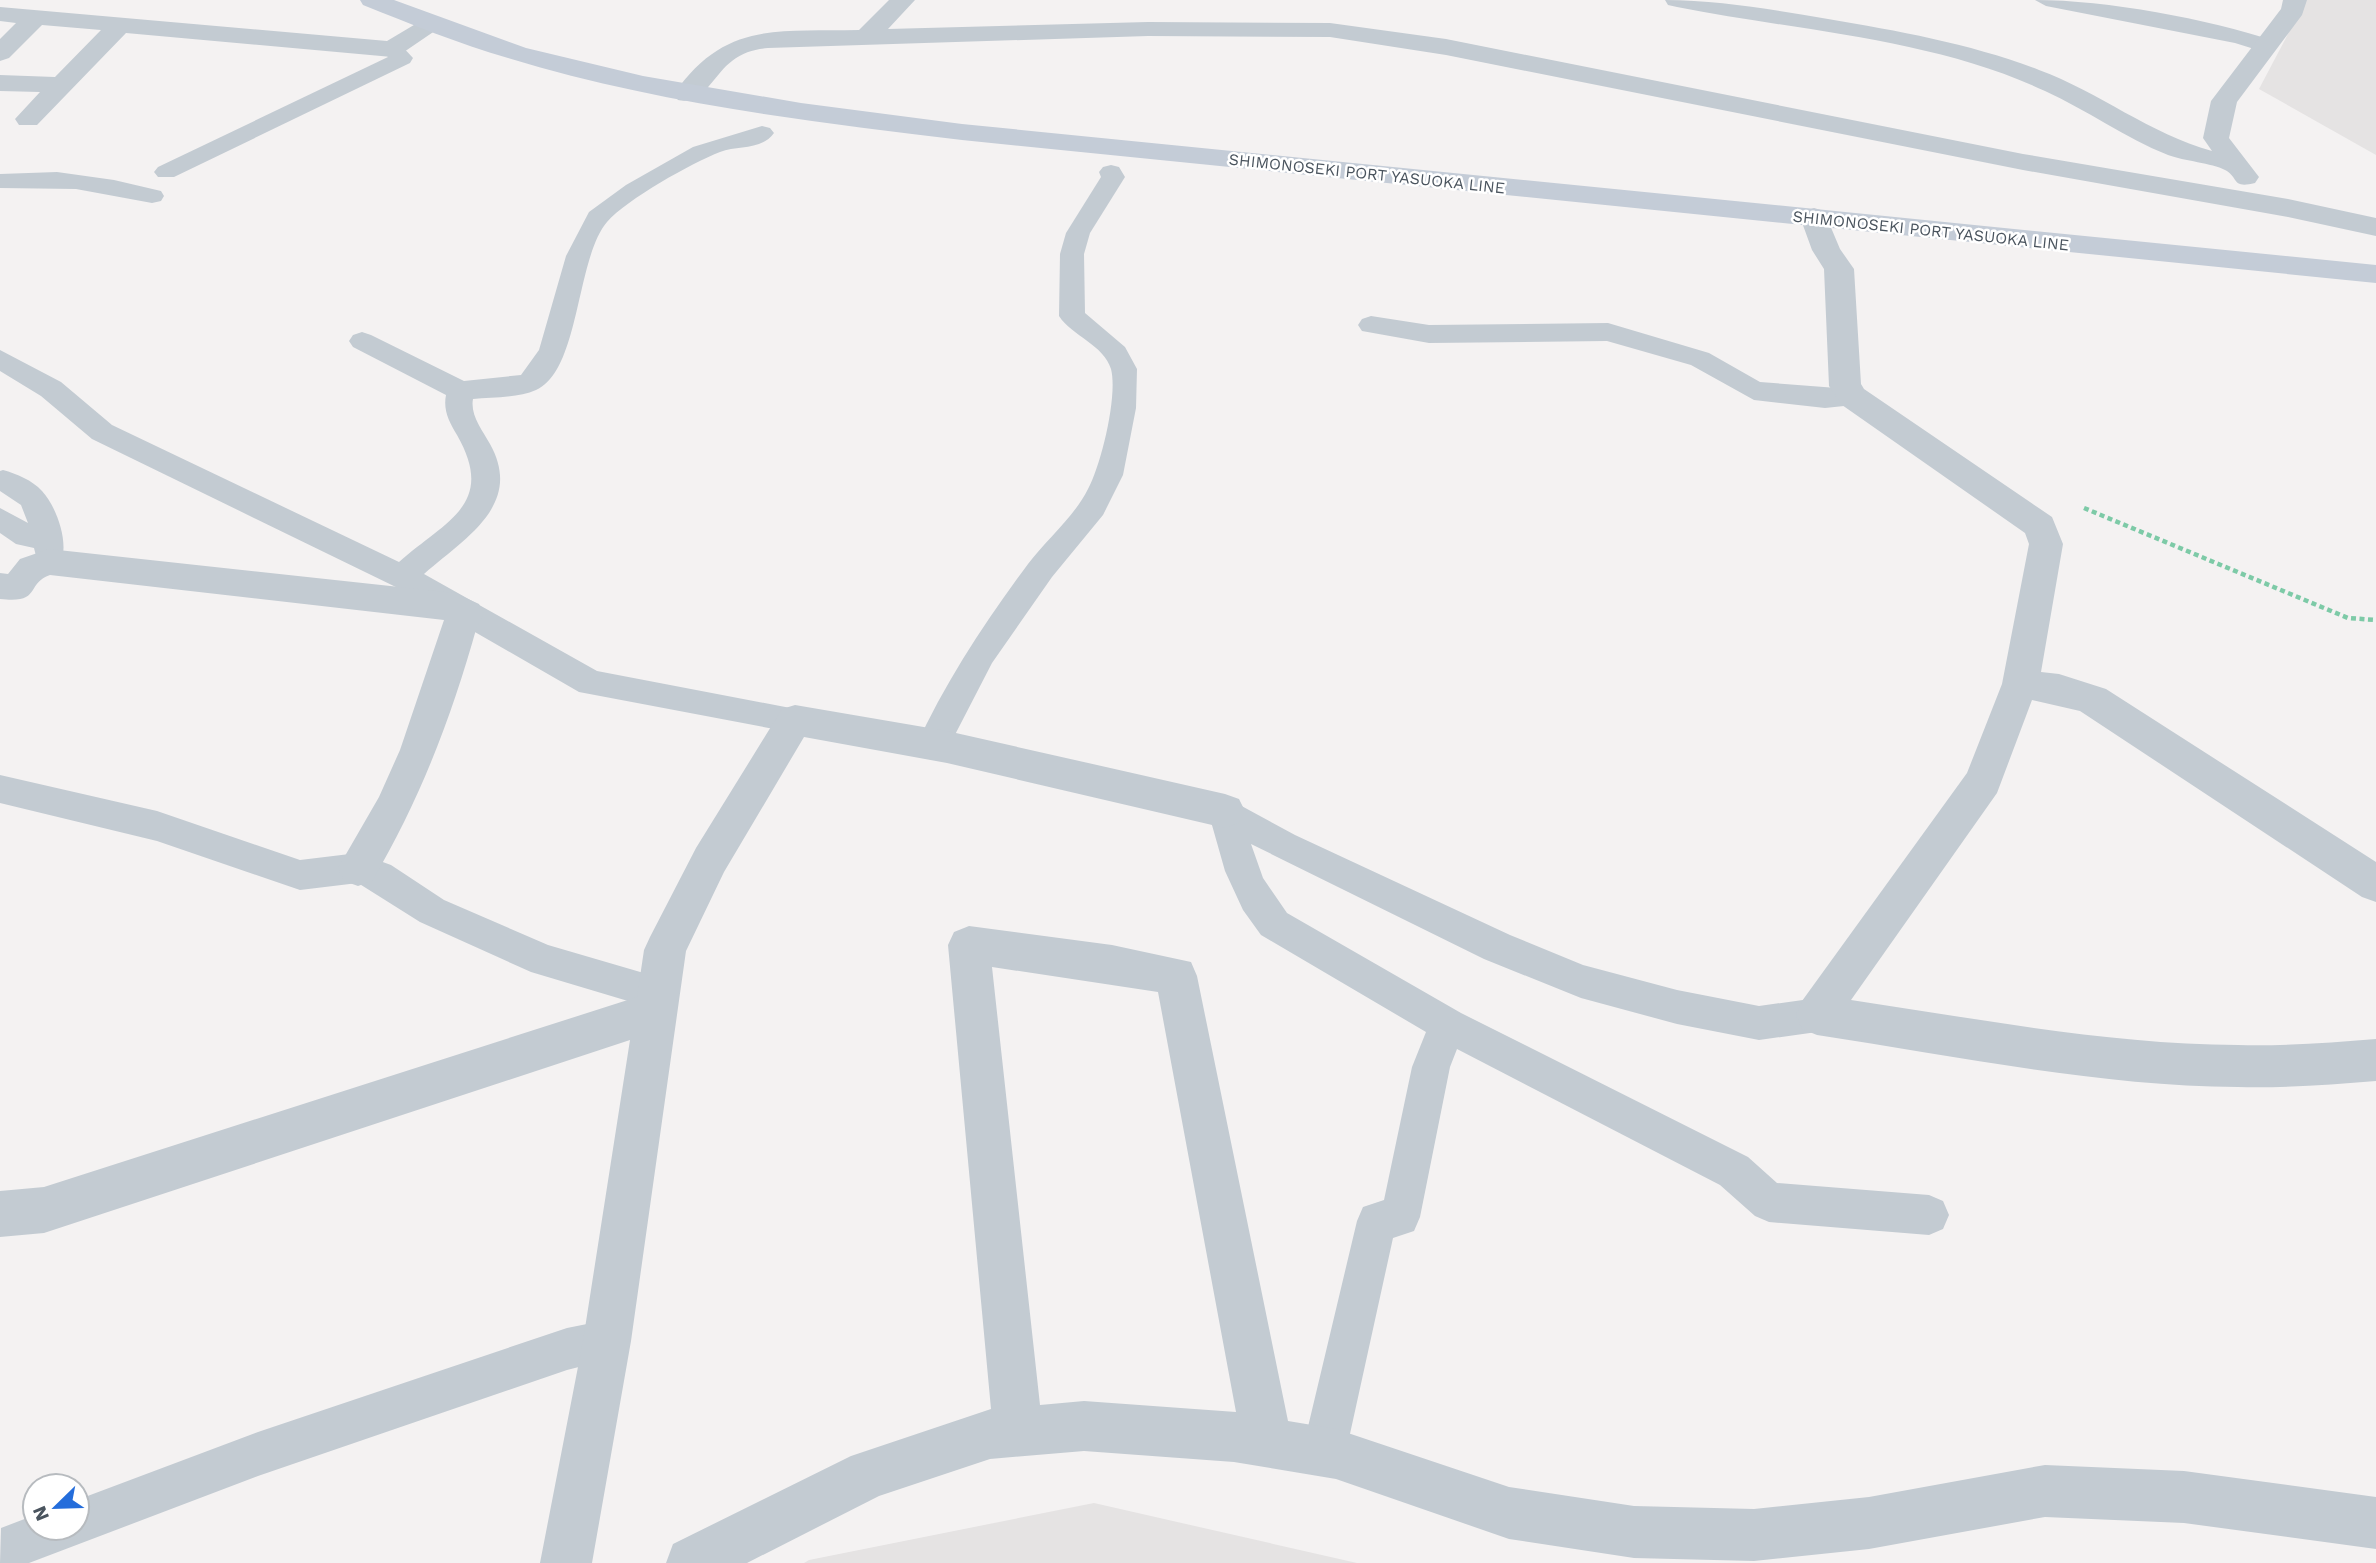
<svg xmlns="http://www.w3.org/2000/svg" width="2376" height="1563" viewBox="0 0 2376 1563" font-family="'Work Sans',sans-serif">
<rect width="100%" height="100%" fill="#f4f2f2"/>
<path fill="#e5e3e3" d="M2306 0H2376V155L2259 89Z
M1094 1503 1357 1563H804L809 1560Z"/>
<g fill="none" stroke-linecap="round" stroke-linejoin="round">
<path stroke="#7dcaa7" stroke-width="4.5" stroke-dasharray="5 3.5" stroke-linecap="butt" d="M2084 508 2348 618 2376 620"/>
<path fill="#c3cbd2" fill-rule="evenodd" d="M2035 0C2107 0 2207 19 2275 41L2278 46 2267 53 2235 43 2046 6Z
M392 42 400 44 413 58 410 63 174 177H158L154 172 158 167 388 57 381 49Z
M762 126 770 128 774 133C761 151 738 145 720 152 692 163 627 199 607 222 576 258 580 371 536 390 518 398 492 397 473 399 470 415 482 430 490 444 524 505 465 538 424 574L597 671 806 711 811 720 806 729 795 733 579 692 402 590 92 439 41 396 0 371V350L61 382 112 425 399 562C445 521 497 505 457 435 449 422 443 410 446 395L353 347 349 341 353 335 362 332 371 335 464 381 521 375 539 350 566 256 589 212 626 185 693 147Z
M1111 165 1119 167 1125 177 1090 233 1084 254 1085 313 1125 347 1137 369 1136 408 1123 475 1103 515 1052 577 992 663 944 756 932 760 920 756 916 746C946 681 985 622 1028 564 1047 539 1074 517 1088 489 1101 465 1118 396 1111 369 1104 345 1072 336 1059 316L1060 254 1066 233 1101 177 1099 172 1103 167Z
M57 172 114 180 161 191 164 196 161 201 152 203 76 189 0 188V174Z
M1371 316 1429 325 1608 323 1709 353 1760 382 1863 390 1867 397 1863 404 1825 408 1754 400 1691 365 1607 341 1429 343 1362 331 1358 325 1362 319Z
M3 470C17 474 32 480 42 491 57 507 70 545 60 564L49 567 38 564 34 548 16 544 0 533V508L28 523 21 505 0 491V471Z
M0 775 157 811 300 860 358 853 391 865 444 900 548 945 671 981 676 993 671 1005 658 1010 531 972 420 922 358 883 300 890 157 841 0 803Z
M1225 797 1295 835 1510 935 1583 965 1677 990 1759 1006 1817 998 1830 1003 1835 1015 1830 1027 1817 1032 1759 1040 1677 1024 1581 998 1484 959 1251 844 1263 878 1287 913 1461 1013 1748 1157 1777 1183 1929 1195 1943 1201 1949 1215 1943 1229 1929 1235 1769 1222 1755 1216 1720 1185 1457 1049 1450 1067 1420 1217 1414 1231 1393 1238 1346 1452 1339 1467 1324 1474 1309 1467 1302 1452 1357 1221 1363 1207 1384 1200 1412 1067 1426 1032 1261 935 1243 910 1225 871 1208 811 1213 801Z
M607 1320 622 1326 628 1341 622 1356 567 1370 258 1476 29 1563H0L1 1528 35 1515V1528H77V1500L258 1432 567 1328Z"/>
<path fill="#c3cbd2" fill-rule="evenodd" d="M889 0H915L888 29 1148 22 1330 23 1446 39 2023 154 2288 199 2376 218V236L2288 217 2023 170 1446 55 1330 37 1148 36 768 48C755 49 743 52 732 61 714 74 703 106 678 100L674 94C725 20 779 32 859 30Z
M1665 0C1720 0 1773 10 1828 19 1899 31 1972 44 2039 70 2099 92 2150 134 2212 151L2203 138 2211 101 2281 9 2283 0H2307L2302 15 2237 102 2229 138 2259 177 2255 183C2231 189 2239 177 2225 170 2212 163 2184 161 2168 155 2125 138 2087 110 2045 91 1932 38 1798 31 1677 7L1668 5Z
M0 7 387 41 424 19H442L445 24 401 54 392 57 126 33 37 125H19L15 119 40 92 0 91V75L55 77 101 30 42 25 9 58 0 61V39L16 23 0 21Z
M1814 208 1824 211 1840 249 1854 269 1861 384 1864 389 2052 517 2063 544 2041 672 2059 674 2106 689 2376 862V902L2362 897 2080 711 2032 700 1997 793 1851 1000C1979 1019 2108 1044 2238 1045 2284 1046 2330 1043 2376 1039V1081C2330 1085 2284 1088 2238 1087 2097 1086 1956 1056 1817 1035L1802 1029 1796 1015 1802 1001 1967 773 2002 684 2029 544 2025 533 1842 405 1829 386 1824 269 1812 250 1800 217 1804 211Z
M49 549 455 593 479 604 484 614 477 626C452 716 420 800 372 881L358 886 344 881 338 868 379 797 400 750 444 620 50 575C25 584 42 604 0 599V573L8 574 20 559Z
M795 705 947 731 1225 794 1239 799 1245 811 1239 823 1225 828 947 763 804 737 724 872 686 951 631 1341 592 1563H540L583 1341 630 1040 44 1233 0 1237V1191L44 1187 637 997 644 950 650 937 696 848 782 709Z
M969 926 1112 945 1191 962 1197 976 1288 1421 1336 1429 1509 1487 1634 1506 1754 1509 1869 1497 2045 1465 2184 1471 2376 1497V1549L2184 1523 2045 1517 1869 1549 1754 1561 1634 1558 1509 1539 1336 1479 1234 1462 1084 1451 990 1459 879 1496 747 1563H666L673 1544 851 1456 991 1409 948 945 954 932ZM992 967 1158 992 1236 1412 1084 1401 1040 1405Z"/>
<path fill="#c4ccd7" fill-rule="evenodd" d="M360 0H394L526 48 643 76 801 103 962 124 2376 265V283L962 140C810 122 655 103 508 58 459 44 411 24 363 5Z"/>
</g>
<g text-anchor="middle" stroke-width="5" stroke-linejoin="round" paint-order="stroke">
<g font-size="16" fill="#4a545e" stroke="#fff">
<text transform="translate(1367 173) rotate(6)" y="6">SHIMONOSEKI PORT YASUOKA LINE</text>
<text transform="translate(1931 230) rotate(6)" y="6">SHIMONOSEKI PORT YASUOKA LINE</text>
</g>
</g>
<g transform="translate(56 1507) rotate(247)"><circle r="33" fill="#ffffff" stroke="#b7bbbf" stroke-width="2"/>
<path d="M0-5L12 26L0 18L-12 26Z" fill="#246ddb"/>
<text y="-10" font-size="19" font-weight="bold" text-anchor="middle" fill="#4a545e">N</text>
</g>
</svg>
